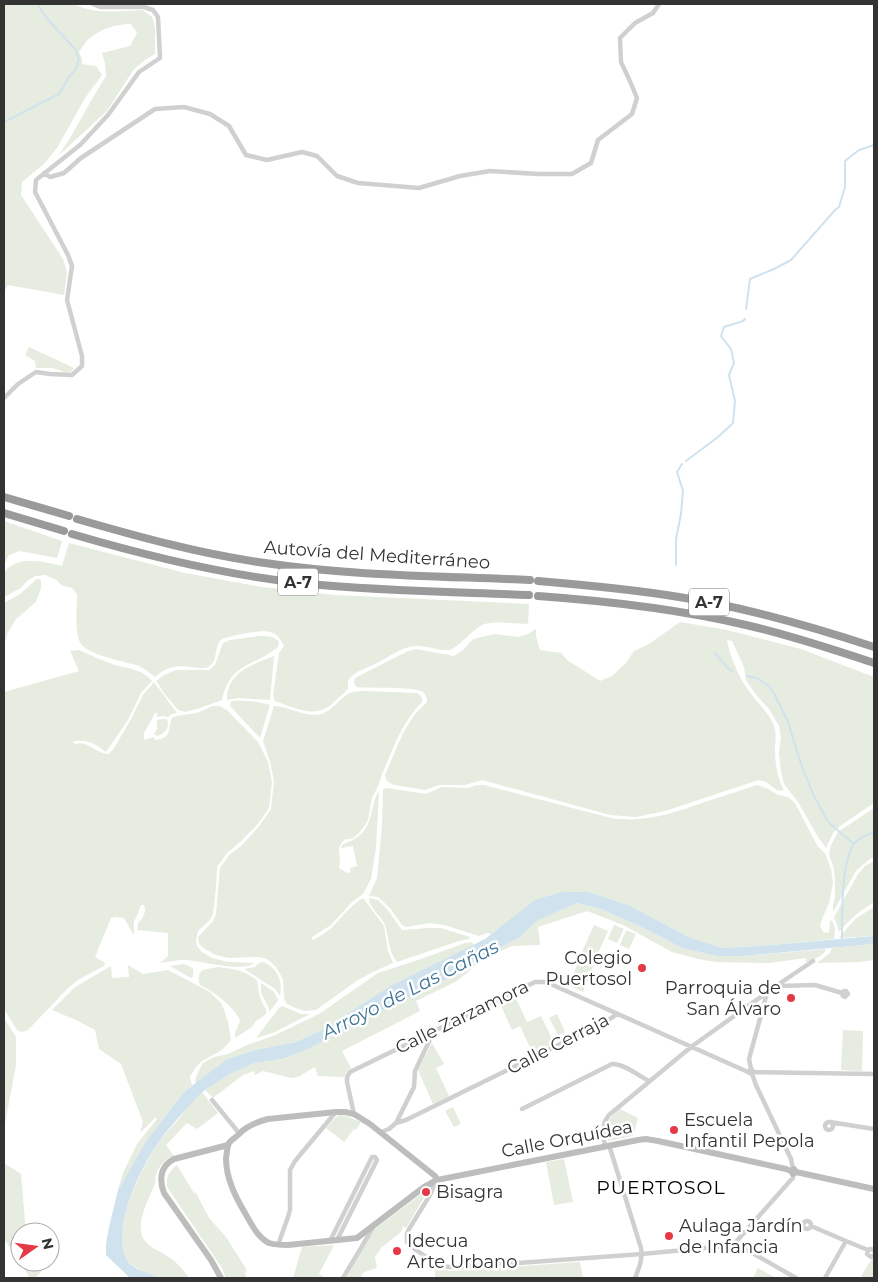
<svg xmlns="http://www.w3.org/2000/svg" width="878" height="1282" viewBox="0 0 878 1282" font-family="Montserrat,sans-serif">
<rect width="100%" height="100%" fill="#fff"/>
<path fill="#e6ecdf" d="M4 4H74C95 15 120 11 143 10L152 17 155 27V54L145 60 134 69 107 111 58 156 70 138 95 94 106 76 105 63 102 53 130 46 137 33 131 24C116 24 100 29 89 39 85 42 82 48 79 52L82 59V64L96 66 102 75 85 98 57 148 44 164 22 182 21 195 63 259 67 272 64 295 8 285 4 292Z
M29 347 74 368 72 371 67 373 53 368H36L35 361 25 355Z
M4 521 62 541 57 558 20 551 9 555 4 565Z
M69 543 185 573 262 587 335 595 529 604 528 624C516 624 493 620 482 625 472 630 457 649 449 650 439 651 426 645 415 646 401 647 389 657 377 663 368 668 357 670 350 678 347 682 348 685 348 689 341 695 334 704 326 708 310 717 290 706 275 701L273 696 279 653 284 646C281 640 277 633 270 632 261 629 231 636 222 639 213 646 219 662 208 667 203 669 197 668 192 667 177 665 167 666 155 677 150 673 145 669 139 666 127 662 88 655 81 644 74 633 77 607 77 594L72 588 61 585 57 580 45 575 35 576 26 582 21 588 4 597V573C17 554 43 562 62 566Z
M37 579 41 580V588L36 602 16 619 7 634 6 640 4 641V603L20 594Z
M680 622 727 630 801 649 874 677V803L840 826 833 833 826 848 818 837 798 802 784 784 781 771 779 753 781 737 779 726 769 709 757 696 746 680 744 667 732 641 727 640C730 657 740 681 752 695 760 706 769 713 774 726 777 734 775 741 775 749 775 763 777 778 784 790L778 791 766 782 759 780 665 811 636 817 610 815 482 780 465 785H439L425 790 394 785 387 781 385 775 403 733 415 714 427 702C427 698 426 695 423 692 415 686 369 689 356 687L354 682 355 678 408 651 416 649 454 656 463 650 473 639 495 634 519 637 528 634 536 629V636L540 650 561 653 567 660 600 681 612 676 626 663 634 651 649 644Z
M259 636C266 636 275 636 279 642L278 647C253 668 231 661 222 700L197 709 185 712 178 710 164 693 156 681 164 675 176 670H209L215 665 223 643 230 640Z
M79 650C90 655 101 660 112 664 127 669 141 668 152 681L141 693 128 720 106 752C102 750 100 747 96 745 90 741 81 740 74 741L73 743 76 744C88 740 97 755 109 754L114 748 130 721 143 695 154 682 177 713 172 714 168 717 162 716 156 717 158 713H155L144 733V740L153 737 156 740C171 738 168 730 172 718L176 716 197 713 213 706H220L228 711 258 742 268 762 272 782 269 808 257 825 239 843 227 853 217 867 216 888 213 914 209 921 198 931 196 940 197 946 202 952 212 958 228 962 254 963C243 973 199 960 184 960 176 960 167 962 160 963L168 956V933L137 930 138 923C143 918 147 912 144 905H141L137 916 134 921V934H133L124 918 117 917 111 918 95 957 105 963 104 966 78 980 68 988 28 1030 22 1032 17 1030 4 1009V692L79 671 70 651Z
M274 656 270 700 238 698 227 700C227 672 252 665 274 656Z
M366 691 417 693 422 697V702C402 722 392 750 381 777L379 784 372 798 368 820 363 828 357 835 351 839H346L342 842 339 848 340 861 339 868 347 873 351 872 350 868 357 866 353 846 341 848 342 845C348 841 355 840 360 835 374 823 370 804 379 791L376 848 371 879 363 894 352 902 331 925 312 937 311 938 313 940 315 939C321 935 329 931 334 925 344 915 351 905 363 898L384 926 388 951 393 963 375 971 358 980 316 1010 304 1011 293 1007 286 1003 284 998 283 979 276 967 267 959 259 957 229 958 216 955 205 949 199 944 198 937 213 921 216 914 220 868 229 855 241 846 260 825 271 809 274 781 270 762 263 741 274 706C290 706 308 720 324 713 334 709 343 694 353 692 357 691 362 691 366 691Z
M231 701C244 700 258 701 270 705L260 738 230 706Z
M162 719H167C170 728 165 734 157 736L154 734 157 729V720Z
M477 785H484L611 818C644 823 671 814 702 803 720 797 739 791 757 785L766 788 779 795 788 797 795 803 818 847 825 853 831 869 833 883 829 903 822 919 820 926 824 933 829 932 830 920 833 922 835 929 834 939 759 946 722 948 691 938 628 905 589 892 509 921 491 934 487 933 479 936 444 925 430 923 406 927 402 925 390 908 378 897 369 896 377 878 382 825 383 789 387 788 426 794 442 787 468 788Z
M874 808V856L865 863 856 871 833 912V905L835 896V883L834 869 829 854 831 845 838 832Z
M874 861V902C860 911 849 920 839 932L837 925 834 917 858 874 865 866Z
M369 898 378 900 387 909 402 930 428 928H441L470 937 469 939 459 941 397 962C388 951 389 937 385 925 381 915 369 909 369 898Z
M577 903 601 909 650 931 682 948 717 956H743L826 949C824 956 814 959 807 962L805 961 806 960V958L770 963 716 962 698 959 672 952 623 925 587 911 538 927 540 945 512 946 480 960 467 973 455 982 416 1001 420 1011 342 1051 351 1068 347 1071 344 1077 318 1076 315 1067 301 1075V1076L291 1078 263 1071 255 1075 254 1071 243 1075 213 1098 205 1090 230 1074 255 1063 282 1059 308 1049 369 1017 455 975 478 958 519 938 535 921Z
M874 907V936L839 938 855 919Z
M594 925 608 931 595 960 581 954Z
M614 925 624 929 617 943 608 939Z
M626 930 636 934 629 949 620 945Z
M472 942 474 945 390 986 326 1028 296 1042 255 1050 227 1059 196 1083 195 1081 197 1074 203 1063 214 1057 228 1054 247 1045 273 1036 319 1014 378 973 418 960 465 943Z
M874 944V962V960L859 962 817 963 830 953 832 948Z
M581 956 595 962 583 992 568 985Z
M264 962C278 969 283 981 280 996L275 989 244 969 255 967 259 963Z
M184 964 193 968V976L191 978 170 966Z
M128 965 143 974 168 970 210 992 222 1004 228 1022 231 1040 222 1050 202 1061 195 1068 190 1077 192 1085 185 1091 146 1141 118 1190 123 1173 137 1144 157 1119 156 1117 140 1133 143 1122 121 1064 99 1049 95 1030 76 1020 52 1010 75 987 111 966 112 978 129 977Z
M218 967C234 969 244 970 257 980 258 989 260 1002 266 1009V1014L256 1021 252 1027 235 1038V1033L240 1021C236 1008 213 991 200 985 198 979 198 975 202 970Z
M261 983 273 991 278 999 277 1002 269 1012V1008L261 993Z
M514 994 527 1022 541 1016 554 1043 533 1054 520 1026 512 1030 499 1001Z
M282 1006 301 1014H310L273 1033 256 1038 279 1008Z
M557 1014 565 1032 558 1035 549 1018Z
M4 1018 16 1037V1065L5 1124 4 1123Z
M843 1030 863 1031 862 1071 841 1070Z
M432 1043 444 1064 436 1068 449 1096 433 1104 418 1070Z
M202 1092 218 1113 197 1129 187 1123 166 1145 174 1156C165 1159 159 1166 156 1175 155 1179 156 1182 154 1186 149 1198 139 1217 141 1231 142 1247 163 1251 174 1261 180 1266 185 1272 189 1278H158C147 1270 133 1271 126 1258 111 1230 140 1172 155 1148 161 1138 169 1130 177 1121 185 1111 192 1100 202 1092Z
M453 1107 461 1124 454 1127 445 1111Z
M620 1109 638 1118 633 1136 608 1141C605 1123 606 1121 620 1109Z
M339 1115 346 1116 361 1122 356 1130 354 1129 344 1142 326 1128 335 1118Z
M564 1159 573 1202 554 1205 546 1162Z
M4 1163 21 1174 26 1232H20V1262H46L41 1272 35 1278H30L4 1239Z
M177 1165 194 1193H196L209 1218 226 1237 247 1270 245 1273 247 1278H226L222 1268 167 1187C166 1177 169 1171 177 1165Z
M424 1192 426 1194 406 1228 403 1226 401 1232 382 1247 375 1257 377 1268 364 1272 360 1278H346L360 1252 376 1228Z
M334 1245 319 1274 326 1278H293L302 1247Z
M874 1259V1278H860L871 1260Z
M580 1262 583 1278H435V1267L446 1270 451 1271Z
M758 1268 776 1278H753Z"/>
<path fill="#cfe2ee" d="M562 892H589L628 905 691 938 722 948 759 946 874 936V944L743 956H717L682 948 650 931 601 909 577 903 536 921 519 938 478 958 455 975 369 1017 308 1049 282 1059 255 1063 230 1074 205 1090 198 1096C184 1112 168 1128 156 1146 139 1171 107 1238 130 1264 137 1271 150 1272 158 1278L129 1277 106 1255V1244L109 1227 118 1190 146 1141 185 1091 227 1059 255 1050 296 1042 326 1028 390 986 485 939 535 900Z"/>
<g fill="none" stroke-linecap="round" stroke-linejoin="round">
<path stroke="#cfe2ee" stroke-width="2" d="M4 122 59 94 69 77 76 69 79 59 76 50 49 21 37 4
M746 309 750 279 774 269 791 260 836 209 839 207 845 187V161L859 150 874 145
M686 461 718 437 733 423 735 401 729 375 734 363 731 349 721 336 724 327 743 321 745 319
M676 565V539L681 514 683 491 677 472 682 464
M715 653 728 668 733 672
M747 676 757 678 769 686 775 695 788 722 801 764 813 794 828 822 854 844
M842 939C842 915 841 863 854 844 858 838 868 835 874 832"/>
<path stroke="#d0d0d0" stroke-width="4.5" d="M44 173 50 177 64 173 81 158 155 109 184 107 210 114 229 126 246 155 267 160 302 152 317 156 337 176 358 183 419 188 460 176 490 171 538 174H572L591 163 598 140 632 114 637 98 629 79 621 62 620 38 635 23 653 13 659 4
M4 398 18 384 36 372 50 374 72 375 82 366V356L67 300 72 266 68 255 35 192 36 180 80 145 108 115 139 72 160 58 158 17 153 10 144 7H100L93 4
M778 986 815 985 842 993 844 991H846L848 994 845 997 843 996 842 993
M751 1069 749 1059 767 993
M754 1072 874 1074
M752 1074 756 1085 791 1159 793 1169
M212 1100 239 1133
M522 1109 612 1064C623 1063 639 1076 649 1081
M354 1114 347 1082V1077L350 1072 535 982H546L748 1072 751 1074 754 1072 751 1069 748 1072
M825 1126a4 4 0 1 1 8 0a4 4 0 1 1-8 0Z
M830 1122 874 1129
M396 1123 406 1120 607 1021 617 1014
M381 1132 389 1129 396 1123 414 1087 415 1071 434 1031
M609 1145 641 1248C643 1259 639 1268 635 1278
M605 1146C603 1134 601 1125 609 1115L691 1047 776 986 813 961
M436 1181 430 1195 409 1229 407 1234V1242L416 1250 438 1265 449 1267H463L642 1254 726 1246 735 1243 796 1278
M803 1225a4 4 0 1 1 8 0a4 4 0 1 1-8 0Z
M811 1226 846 1241 825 1278
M330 1241 372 1157H375L377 1160 337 1240
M846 1241 868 1250
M735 1243 790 1181 793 1178V1174
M278 1245 288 1217 290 1210V1170L295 1161 335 1113
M874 1250 870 1249 868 1250 867 1254 871 1257 874 1255
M343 1278 374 1226"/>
<path stroke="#bdbdbd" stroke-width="6" d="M796 1172 874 1189
M437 1180 435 1176 370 1124 354 1114 345 1112H336L268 1119C256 1122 246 1126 238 1135 235 1138 231 1140 229 1143 227 1147 227 1153 226 1158 226 1178 235 1196 245 1213 251 1223 257 1237 269 1243 275 1245 282 1245 288 1245L357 1238 424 1187 437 1180 638 1140 646 1139 658 1141 786 1169 791 1171 793 1174 796 1172 794 1169 791 1171
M221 1278 211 1260 164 1193C159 1180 160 1166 174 1159L228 1145"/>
<path stroke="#9a9a9a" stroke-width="8" d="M4 497 69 516
M4 513 64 531
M77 519C139 537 201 554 265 563 352 576 442 576 530 580
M72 534C150 557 229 576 309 584 382 591 456 592 529 595
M538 581C585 585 632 589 679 597 745 607 810 626 874 647
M538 596C608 601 678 609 746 625 789 635 832 649 874 663"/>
</g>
<g fill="#e63946" stroke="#fff" stroke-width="2">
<circle cx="642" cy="968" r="5"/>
<circle cx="791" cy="998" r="5"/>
<circle cx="674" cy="1130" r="5"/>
<circle cx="426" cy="1192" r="5"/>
<circle cx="669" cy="1236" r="5"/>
<circle cx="397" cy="1251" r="5"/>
</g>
<g text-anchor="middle" stroke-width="5" stroke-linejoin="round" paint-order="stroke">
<g fill="#fff" stroke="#707070" stroke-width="1">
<rect x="278" y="568.5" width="40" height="27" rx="4"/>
<rect x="689" y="588.5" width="40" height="27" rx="4"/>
</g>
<g font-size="16" font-weight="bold" fill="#333">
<text x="298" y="588">A-7</text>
<text x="709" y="608">A-7</text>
</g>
<g font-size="18" fill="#333" stroke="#fff">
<text transform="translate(377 555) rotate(4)" y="6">Autovía del Mediterráneo</text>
<text transform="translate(462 1017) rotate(-26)" y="6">Calle Zarzamora</text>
<text transform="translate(558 1044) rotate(-27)" y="6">Calle Cerraja</text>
<text transform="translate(567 1139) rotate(-11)" y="6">Calle Orquídea</text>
</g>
<g font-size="18" fill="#333" stroke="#fff" text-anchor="start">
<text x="632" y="964" text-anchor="end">Colegio<tspan x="632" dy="21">Puertosol</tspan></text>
<text x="781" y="994" text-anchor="end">Parroquia de<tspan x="781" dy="21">San Álvaro</tspan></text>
<text x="684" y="1126">Escuela<tspan x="684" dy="21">Infantil Pepola</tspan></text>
<text x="436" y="1198">Bisagra</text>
<text x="679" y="1232">Aulaga Jardín<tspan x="679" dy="21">de Infancia</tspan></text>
<text x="407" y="1247">Idecua<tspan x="407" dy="21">Arte Urbano</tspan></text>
</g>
<g font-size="19" font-style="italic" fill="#3f7597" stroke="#fff">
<text transform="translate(410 989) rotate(-27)" y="7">Arroyo de Las Cañas</text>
</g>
<g font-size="19" letter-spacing="1" fill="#000" stroke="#fff">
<text x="661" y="1194">PUERTOSOL</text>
</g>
</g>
<rect width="878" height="1282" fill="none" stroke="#333333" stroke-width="10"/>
<g transform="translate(35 1247) rotate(76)"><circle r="24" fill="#ffffff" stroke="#adadad"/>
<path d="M0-4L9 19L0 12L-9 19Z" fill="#e63946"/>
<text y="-8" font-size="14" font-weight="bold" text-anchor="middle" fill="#333333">N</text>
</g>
</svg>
